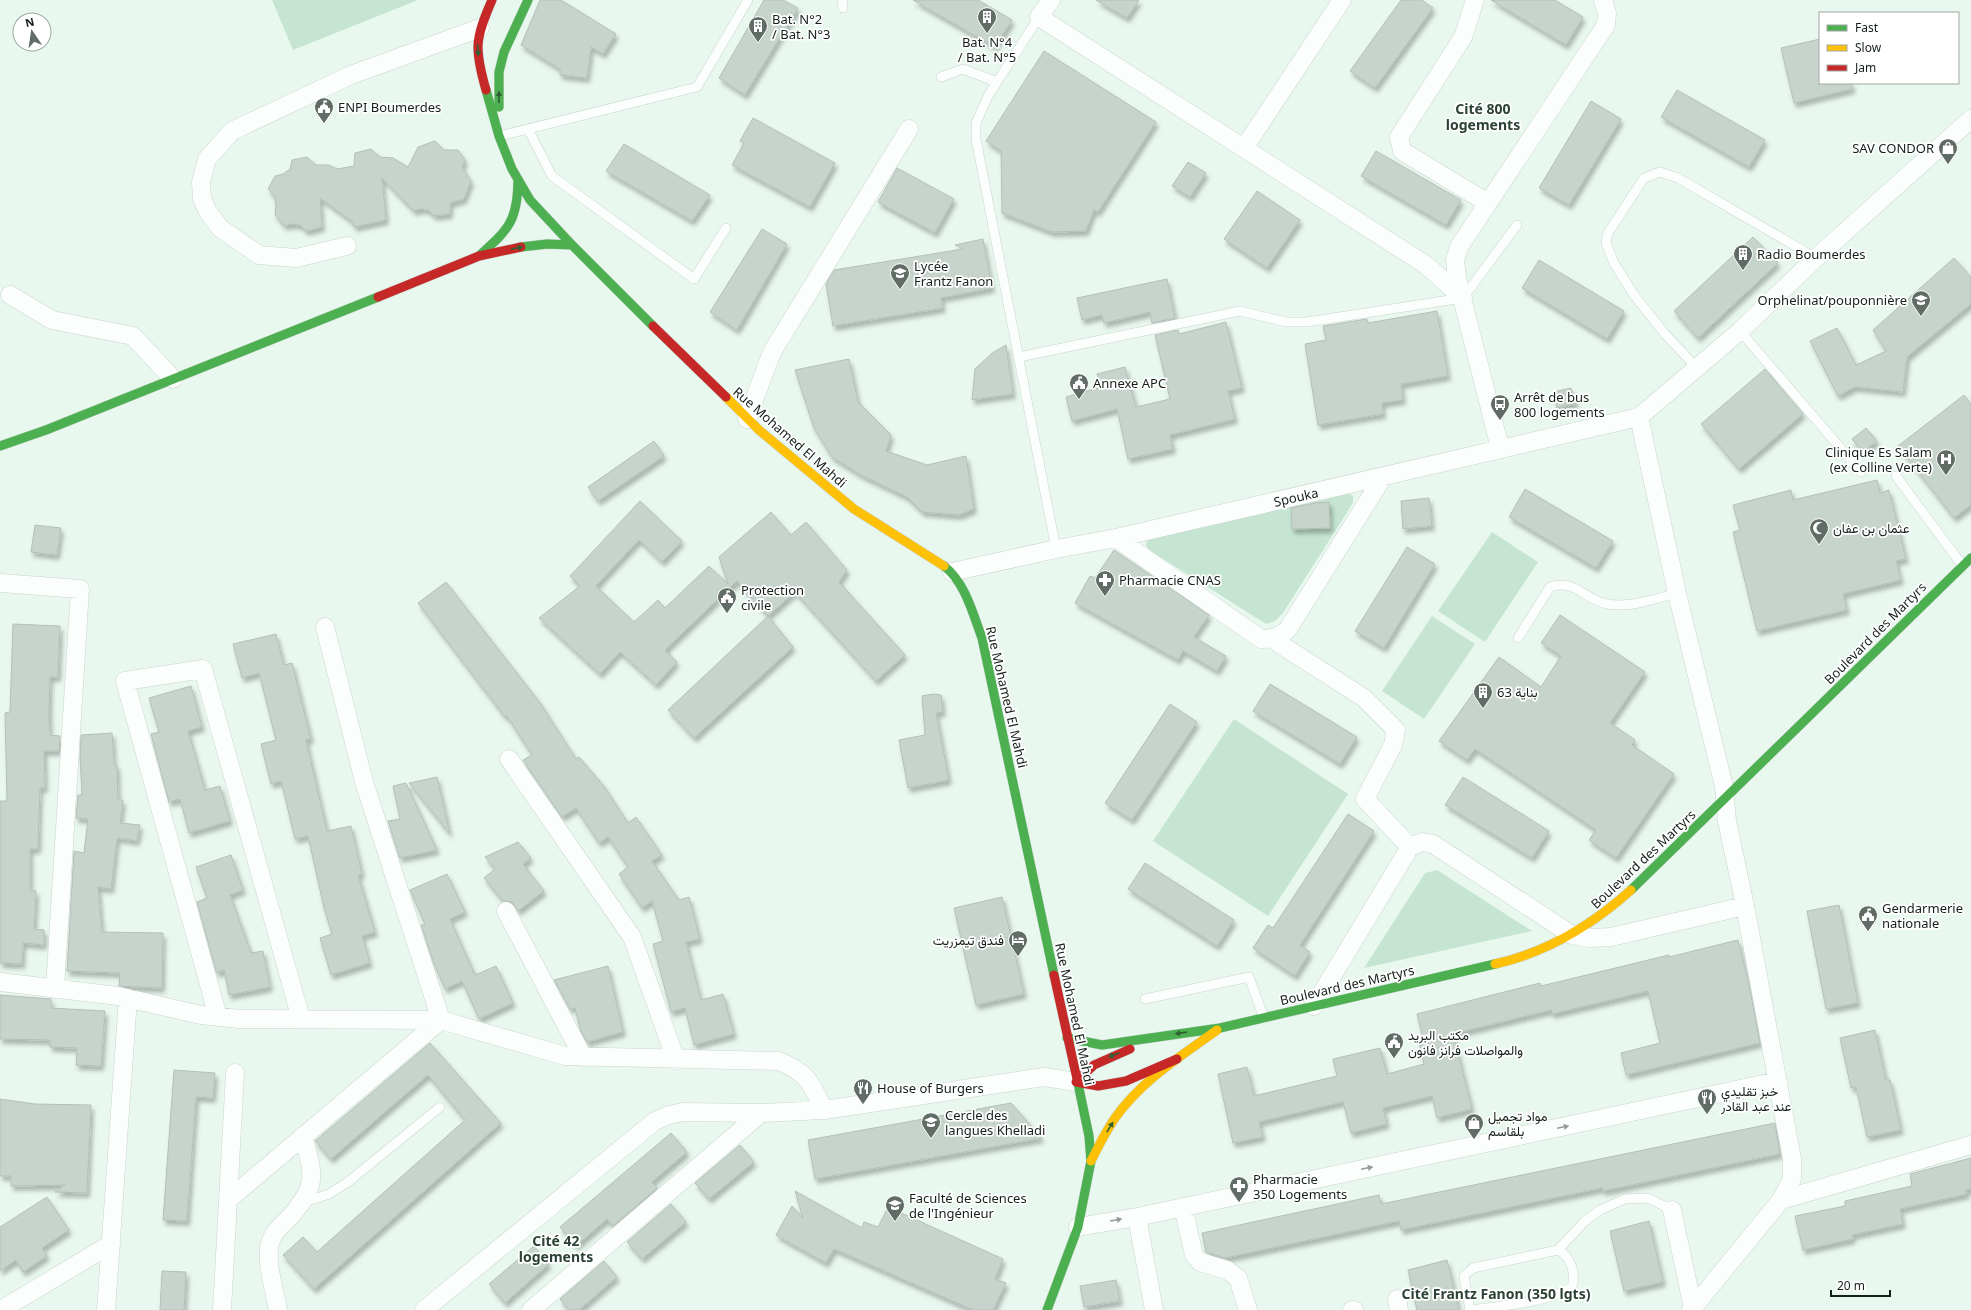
<svg xmlns="http://www.w3.org/2000/svg" width="1971" height="1310" viewBox="0 0 1971 1310" font-family="'Noto Sans',Vazirmatn,sans-serif">
<defs>
<filter id="shadow"><feDropShadow dx="2.5" dy="4.5" stdDeviation="2" flood-color="#0004"/></filter>
</defs>
<rect width="100%" height="100%" fill="#e9f8ef"/>
<path fill="#c5e5d2" d="M272 0H418L293 50Z
M1346 492 1353 496V503L1283 613 1275 621 1266 624 1149 550 1146 545 1148 538Z
M1492 532 1538 562 1485 642 1438 611Z
M1432 616 1475 644 1424 719 1382 691Z
M1234 719 1348 794 1268 916 1153 841Z
M1437 870 1532 931 1364 968 1425 873Z"/>
<path fill="#c7d4cc" stroke="#b4bfb8" filter="url(#shadow)" d="M540 0H561L616 34 603 54 591 47 587 78 560 75V69L521 45Z
M764 0H783L798 8 745 95 719 78Z
M913 0H978L1012 20 995 47Z
M1096 0H1139L1127 18Z
M1401 0H1422L1433 8 1375 88 1350 71Z
M1491 0H1555L1583 17 1566 45Z
M1820 39V83H1852V89L1794 103 1781 48Z
M1044 51 1156 122 1098 212 1094 210 1086 231 1052 232 1002 213 1001 151 986 141Z
M1677 90 1765 140 1749 167 1661 117Z
M1591 101 1621 119 1569 205 1539 188Z
M753 118 835 163 810 207 732 165 744 143 740 141Z
M435 141 444 150H458L465 160 462 167 471 181 464 199 450 203V214L434 216 428 210 420 209 414 211 382 178 386 220 354 227 353 222 320 198 322 227 306 231 300 225 291 224 285 226 275 215 276 204 274 195 268 189 275 176 283 174 290 169 292 160 307 157 316 165H329L337 169 354 166 355 153 371 149 380 157 393 158 408 167 418 147Z
M624 144 710 195 692 221 606 171Z
M1376 151 1461 200 1446 225 1361 176Z
M1188 162 1206 173 1190 197 1172 186Z
M897 168 954 199 935 233 878 202Z
M1257 191 1300 220 1267 268 1224 239Z
M762 229 787 244 737 330 710 312Z
M1753 237 1778 263 1698 338 1674 311Z
M983 239 992 288 941 298 943 308 833 326 826 284 834 270 963 249 955 245Z
M1954 258 1971 277V304L1907 357 1903 392 1855 387 1838 396 1810 341 1837 328 1856 365 1886 351 1873 330Z
M1539 260 1624 311 1607 339 1522 288Z
M1167 279 1175 318 1152 323 1150 312 1104 323 1102 315 1082 320 1077 298Z
M1437 311 1448 376 1401 384 1403 400 1382 403 1383 414 1318 425 1305 344 1326 340 1323 326 1367 319 1368 323Z
M1226 322 1242 388 1228 391 1235 419 1170 435 1173 449 1128 459 1117 409 1072 421 1066 397 1101 387 1097 374 1125 367 1136 407 1170 399 1155 335 1178 330 1179 334Z
M1006 345 1013 394 972 400 975 369 992 353Z
M849 359 858 402 891 435 886 451 927 465 966 456 974 509 959 515 922 512 907 497 861 475 832 457 814 428 795 370Z
M1765 369 1803 414 1739 469 1701 424Z
M1571 388 1576 403 1557 408 1553 392Z
M1964 395 1971 404V505L1954 518 1898 446Z
M1866 428 1877 441 1863 452 1852 439Z
M654 441 664 456 598 501 588 487Z
M1877 480 1880 493 1889 490 1906 559 1896 561 1901 580 1843 594 1847 610 1757 631 1733 532 1740 530 1733 505 1791 490 1793 500Z
M1525 489 1613 541 1596 568 1509 517Z
M1429 498 1432 526 1403 529 1401 501Z
M640 501 682 541 662 562 639 540 596 586 634 622 658 600 665 608 709 566 728 584 719 557 771 512 791 535 806 522 847 570 839 582 905 655 876 681 795 592 768 616 737 581 665 650 677 662 656 685 620 652 600 674 539 618 580 586 570 576Z
M1329 502 1330 528 1292 529 1291 508 1315 503Z
M35 525 61 528 57 555 31 552Z
M1407 547 1435 564 1384 648 1355 631Z
M1114 550 1209 615 1194 637 1226 656 1217 671 1183 651 1178 660 1075 603 1090 576 1095 578Z
M446 582 541 704 576 759 579 757 604 786 628 823 636 817 662 855 652 861 679 900 689 897 700 939 686 942 701 1000 723 994 734 1034 694 1045 685 1008 671 1012 653 944 663 941 652 901 642 908 619 874 628 867 608 837 599 843 576 808 562 817 523 760 532 755 507 716 505 717 418 603Z
M1560 615 1645 672 1610 723 1635 740 1632 745 1674 774 1616 858 1589 840 1596 830 1475 749 1467 760 1439 741 1499 657 1541 687 1561 656 1541 643Z
M768 616 793 647 694 738 668 710Z
M13 624 60 626 58 677H50L49 713 50 735 60 736 59 751H44L45 788H40L38 849H30V890L36 891 34 929 44 930V945L23 943 22 964 0 963V801H7L5 713 10 712Z
M276 634 284 665 292 663 311 739 306 740 327 831 351 826 362 874 358 875 375 932 362 936 370 963 331 975 320 938 332 934 324 908 308 836 295 839 281 781 271 784 261 744 276 740 259 673 242 678 233 644Z
M1270 684 1357 737 1340 764 1253 711Z
M191 686 202 727 188 731 205 790 220 786 230 821 189 833 180 799 169 802 151 734 159 732 149 698Z
M933 694 941 695 943 712 936 713 949 780 908 788 899 740 925 735 922 696Z
M1170 704 1197 722 1132 820 1105 803Z
M112 733 114 765H117L118 800H123L120 823 140 825 137 841 117 838 111 889 98 887 102 932 163 933 162 988 119 986 120 973 67 971 74 851 84 853 88 819 76 818 78 795H82L80 757 81 735Z
M437 777 450 834 409 783Z
M1463 777 1549 831 1532 858 1445 805Z
M406 783 437 850 400 858 388 821 400 819 393 786Z
M1348 814 1374 831 1300 945 1310 952 1295 976 1253 948 1268 925 1273 928Z
M518 842 531 858 523 864 544 891 518 911 512 902 503 901 484 878 495 869 485 857Z
M231 855 243 890 230 895 251 953 263 951 270 987 229 995 224 970 217 973 216 971 197 902 207 898 196 867Z
M1145 863 1234 920 1217 946 1128 889Z
M447 874 465 912 450 919 475 975 496 966 513 1003 479 1019 462 981 445 989 433 961 421 925 425 924 410 890Z
M1002 897 1024 994 976 1005 954 908Z
M1839 905 1858 1003 1826 1009 1807 911Z
M1738 940 1749 985 1760 1043 1626 1075 1621 1053 1660 1043 1648 991 1552 1014 1551 1010 1453 1034 1472 1109 1437 1118 1432 1096 1383 1108 1387 1124 1351 1133 1343 1102 1259 1122 1263 1137 1233 1143 1218 1074 1247 1067 1254 1096 1337 1076 1333 1059 1380 1048 1387 1074 1424 1064 1419 1043 1424 1042 1417 1014 1540 983 1541 986 1669 955V957Z
M608 966 623 1032 587 1042 581 1032 575 1008 570 1009 554 980Z
M0 995 51 999V1008L105 1011 101 1066 76 1065 77 1048 50 1047V1040L0 1039Z
M1875 1030 1886 1080H1890L1901 1130 1867 1137 1856 1087 1851 1088 1840 1038Z
M430 1043 501 1123 314 1289 283 1255 303 1237 317 1252 465 1120 428 1075 331 1159 315 1141Z
M174 1070 215 1073 213 1098 196 1097 187 1221 163 1220Z
M0 1099 35 1104 91 1105 87 1193 55 1192 65 1185 11 1186V1176H0Z
M1011 1103 1042 1138 815 1179 808 1140Z
M1775 1123 1780 1154 1603 1191 1602 1188 1401 1230 1399 1221 1225 1258 1206 1252 1202 1233 1379 1195 1381 1204Z
M671 1133 687 1152 652 1182 657 1188 613 1226 607 1219 576 1246 560 1227Z
M740 1145 754 1162 709 1199 695 1183Z
M1971 1158V1189L1966 1190 1967 1194 1900 1209 1903 1224 1852 1235 1853 1239 1803 1250 1795 1216 1845 1206V1201L1912 1186 1910 1174Z
M795 1191 862 1228 864 1222 878 1227 888 1207 1003 1259 995 1279 1006 1283 993 1310H973L834 1249 826 1263 776 1235 792 1206 803 1218Z
M47 1197 69 1230 42 1248 47 1256 23 1272 16 1260 0 1271V1227Z
M671 1204 686 1222 642 1259 627 1242Z
M1649 1221 1663 1282 1624 1291 1610 1231Z
M534 1246 549 1264 505 1303 489 1284Z
M1447 1260 1459 1310H1417L1408 1270Z
M604 1261 617 1277 579 1310H569L560 1299Z
M162 1271 186 1272 184 1310H160Z
M1116 1280 1120 1301 1084 1307 1080 1286Z"/>
<g fill="none" stroke-linecap="round" stroke-linejoin="round">
<g stroke="#c8d5cd" stroke-width="10">
<path id="lane" d="M842 0 843 8
M1039 17 988 96 976 123V139L1056 549
M941 77 963 69 997 82
M528 129 552 176 694 279 726 228
M499 136 697 87 748 0
M1740 331 1861 472
M1019 357 1240 311 1286 322H1307L1463 298 1517 225
M1697 368 1665 334 1634 295 1614 263 1606 243 1608 233 1644 178 1660 172 1678 178 1816 258
M1896 476 1962 565
M1518 638 1550 587C1574 578 1585 600 1607 604 1631 608 1654 599 1677 593
M1145 999 1249 977 1264 1018
M302 1203 329 1194 348 1182 440 1107
M1470 1310 1464 1276 1473 1268 1558 1250 1585 1221 1600 1210 1625 1199 1648 1198 1672 1210
M1472 1310C1505 1305 1542 1304 1572 1287 1576 1274 1571 1256 1558 1250"/>
</g>
<g stroke="#c8d5cd" stroke-width="19">
<path id="street" d="M1051 0 1039 17 1426 265 1463 298
M1475 0 1463 37 1399 137 1402 151 1488 203
M1244 148 1342 0
M347 246 296 258 259 255 220 228 208 212 202 199 201 182 207 159 232 131 351 75 480 28
M10 295 52 320 133 336 173 379
M747 419 772 352 909 129
M1500 448 1457 278 1455 260 1459 247 1606 25 1607 13 1603 0
M1116 538 1261 639C1273 639 1280 637 1288 629L1383 477
M952 572 1056 549 1116 538 1639 417
M0 583 80 589 55 989
M1272 639 1364 698 1396 730 1393 745 1365 799 1410 847
M509 759 632 937 676 1060
M506 911 583 1057
M0 982 118 996 201 1015 240 1019 441 1020 565 1056 779 1061C809 1074 810 1082 824 1110
M1314 1006 1410 847 1422 842 1433 844 1572 935 1590 938 1611 937 1745 906
M218 1017 125 681 203 669 301 1019
M228 1200 441 1020 364 782 325 627
M1781 1200 1971 1145
M1183 1207 1194 1255 1200 1262 1227 1270 1238 1278 1248 1310
M1672 1210 1693 1308
M1137 1217 1154 1310
M1078 1227 1137 1217 1778 1081
M1397 1299 1399 1310
M1 1310 111 1244
M106 1310 128 998
M222 1310 235 1073
M278 1310C275 1292 263 1255 272 1238 275 1230 284 1223 290 1217 318 1184 314 1176 303 1136
M424 1310 655 1121 669 1115 683 1112 761 1113 824 1110 1044 1077 1076 1082
M531 1310 761 1113
M1352 1310H1354
M1691 1310 1781 1200 1792 1179V1159L1745 906 1727 821 1724 787 1677 593 1639 417 1740 331 1816 258 1971 119"/>
</g>
<g stroke="#c8d5cd" stroke-width="10">
<path id="fast" d="M486 90 499 136 512 169 530 200 572 245 653 326
M499 107V72L504 52 528 0
M521 247 547 244 572 245
M480 255C509 229 518 220 518 179
M0 446 46 430 378 297
M944 566C965 582 973 614 982 638L1054 975
M1631 890 1971 558
M1067 1038 1102 1045 1220 1028 1495 964
M1047 1310 1078 1227 1091 1161 1089 1136 1077 1079"/>
</g>
<g stroke="#c8d5cd" stroke-width="10">
<path id="slow" d="M726 397 759 430 854 509 944 566
M1495 964C1548 952 1591 926 1631 890
M1091 1161C1098 1147 1106 1131 1115 1118 1141 1081 1181 1056 1217 1030"/>
</g>
<g stroke="#c8d5cd" stroke-width="10">
<path id="jam" d="M486 90C474 48 475 39 492 0
M378 297 479 256 521 247
M653 326 726 397
M1054 975 1077 1079
M1130 1049 1094 1065 1076 1082 1098 1086 1126 1081 1177 1059"/>
</g>
<use href="#lane" stroke="#fcfefd" stroke-width="9"/>
<use href="#street" stroke="#fcfefd" stroke-width="18"/>
<use href="#fast" stroke="#4caf50" stroke-width="9"/>
<use href="#slow" stroke="#ffc107" stroke-width="9"/>
<use href="#jam" stroke="#c62828" stroke-width="9"/>
</g>
<defs><path id="oneway-solid" d="M-6-.8H1V-3.2L6.5 0L1 3.2V.8H-6Z"/></defs>
<g fill="#2e6032">
<use href="#oneway-solid" transform="translate(478 50) rotate(86)"/>
<use href="#oneway-solid" transform="translate(499 97) rotate(-90)"/>
<use href="#oneway-solid" transform="translate(517 248) rotate(-13)"/>
<use href="#oneway-solid" transform="translate(1181 1033) rotate(172)"/>
<use href="#oneway-solid" transform="translate(1114 1055) rotate(159)"/>
<use href="#oneway-solid" transform="translate(1110 1127) rotate(-58)"/>
</g>
<g fill="#949a97">
<use href="#oneway-solid" transform="translate(1563 1127) rotate(-12)"/>
<use href="#oneway-solid" transform="translate(1367 1168) rotate(-12)"/>
<use href="#oneway-solid" transform="translate(1116 1220) rotate(-10)"/>
</g>
<defs>
<g id="building-pin" transform="scale(1)"><path d="M0 17L-7.5 6A9.5 9.5 0 1 1 7.5 6Z" fill="#606c65" stroke="#fff"/><path d="M-4-6H4V6H1V3H-1V6H-4ZM-2.5-4.3h1.7v1.8h-1.7ZM.8-4.3h1.7v1.8H.8ZM-2.5-1h1.7V.8h-1.7ZM.8-1h1.7V.8H.8Z" fill="#fff"/></g>
<g id="civic-pin" transform="scale(1)"><path d="M0 17L-7.5 6A9.5 9.5 0 1 1 7.5 6Z" fill="#606c65" stroke="#fff"/><path d="M-.6-6.5H3V-4.5H.6V-3L4-1V1h2V6H-6V1h2V-1L-.6-3ZM-1.2 2.5V6h2.4V2.5Z" fill="#fff"/></g>
<g id="shop-pin" transform="scale(1)"><path d="M0 17L-7.5 6A9.5 9.5 0 1 1 7.5 6Z" fill="#606c65" stroke="#fff"/><path d="M-5-2.5h2.3a2.7 3.5 0 0 1 5.4 0H5L5.5 6h-11ZM-1.5-2.5h3a1.5 2.3 0 0 0-3 0Z" fill="#fff"/></g>
<g id="school-pin" transform="scale(1)"><path d="M0 17L-7.5 6A9.5 9.5 0 1 1 7.5 6Z" fill="#606c65" stroke="#fff"/><path d="M0-5L7-2L0 1L-7-2ZM-4 1L0 2.5L4 1V4Q0 6-4 4Z" fill="#fff"/></g>
<g id="bus-pin" transform="scale(1)"><path d="M0 17L-7.5 6A9.5 9.5 0 1 1 7.5 6Z" fill="#606c65" stroke="#fff"/><path d="M-5-6H5V4H4V6H2V4H-2V6H-4V4H-5ZM-3.5-4V0h7V-4ZM-3.5 1.2v1.5H-2V1.2ZM2 1.2v1.5H3.5V1.2Z" fill="#fff"/></g>
<g id="hospital-pin" transform="scale(1)"><path d="M0 17L-7.5 6A9.5 9.5 0 1 1 7.5 6Z" fill="#606c65" stroke="#fff"/><path d="M-5-5h3v3.5h4V-5h3V5h-3V1.5h-4V5h-3Z" fill="#fff"/></g>
<g id="mosque-pin" transform="scale(1)"><path d="M0 17L-7.5 6A9.5 9.5 0 1 1 7.5 6Z" fill="#606c65" stroke="#fff"/><path d="M3.5-4.9A6 6 0 1 0 3.5 4.9A5 5 0 1 1 3.5-4.9Z" fill="#fff"/></g>
<g id="pharmacy-pin" transform="scale(1)"><path d="M0 17L-7.5 6A9.5 9.5 0 1 1 7.5 6Z" fill="#606c65" stroke="#fff"/><path d="M-2-6h4v4h4v4h-4v4h-4v-4h-4v-4h4Z" fill="#fff"/></g>
<g id="hotel-pin" transform="scale(1)"><path d="M0 17L-7.5 6A9.5 9.5 0 1 1 7.5 6Z" fill="#606c65" stroke="#fff"/><path d="M-6-4.5h1.5V1H6V5H4.5V3h-9V5H-6ZM-4 0a1.8 1.8 0 1 1 3.6 0ZM.5 0V-2.5h3Q6-2.5 6 0Z" fill="#fff"/></g>
<g id="restaurant-pin" transform="scale(1)"><path d="M0 17L-7.5 6A9.5 9.5 0 1 1 7.5 6Z" fill="#606c65" stroke="#fff"/><path d="M-5-6h1v4h1v-4h1v4h1v-4h1v5L-1.5 .5V6h-2V.5L-5-1ZM5-6V6H3V1.5H1.5Q1.5-4 5-6Z" fill="#fff"/></g>
<g id="university-pin" transform="scale(1)"><path d="M0 17L-7.5 6A9.5 9.5 0 1 1 7.5 6Z" fill="#606c65" stroke="#fff"/><path d="M0-5L7-2L0 1L-7-2ZM-4 1L0 2.5L4 1V4Q0 6-4 4Z" fill="#fff"/></g>
</defs>
<g fill-rule="evenodd">
<use href="#building-pin" x="987" y="17"/>
<use href="#building-pin" x="758" y="26"/>
<use href="#civic-pin" x="324" y="107"/>
<use href="#shop-pin" x="1948" y="148"/>
<use href="#building-pin" x="1743" y="254"/>
<use href="#school-pin" x="900" y="273"/>
<use href="#school-pin" x="1921" y="300"/>
<use href="#civic-pin" x="1079" y="383"/>
<use href="#bus-pin" x="1500" y="404"/>
<use href="#hospital-pin" x="1946" y="459"/>
<use href="#mosque-pin" x="1819" y="528"/>
<use href="#pharmacy-pin" x="1105" y="580"/>
<use href="#civic-pin" x="727" y="597"/>
<use href="#building-pin" x="1483" y="692"/>
<use href="#civic-pin" x="1868" y="915"/>
<use href="#hotel-pin" x="1018" y="940"/>
<use href="#civic-pin" x="1394" y="1042"/>
<use href="#restaurant-pin" x="863" y="1088"/>
<use href="#restaurant-pin" x="1707" y="1098"/>
<use href="#school-pin" x="931" y="1122"/>
<use href="#shop-pin" x="1474" y="1123"/>
<use href="#pharmacy-pin" x="1239" y="1186"/>
<use href="#university-pin" x="895" y="1205"/>
</g>
<g text-anchor="middle" stroke-width="3.5" stroke-linejoin="round" paint-order="stroke">
<g font-size="13" fill="#16201a" stroke="#fff" text-anchor="start">
<text x="772" y="24">Bat. N°2<tspan x="772" dy="15">/ Bat. N°3</tspan></text>
<text x="987" y="47" text-anchor="middle">Bat. N°4<tspan x="987" dy="15">/ Bat. N°5</tspan></text>
<text x="338" y="112">ENPI Boumerdes</text>
<text x="1934" y="153" text-anchor="end">SAV CONDOR</text>
<text x="1757" y="259">Radio Boumerdes</text>
<text x="914" y="271">Lycée<tspan x="914" dy="15">Frantz Fanon</tspan></text>
<text x="1907" y="305" text-anchor="end">Orphelinat/pouponnière</text>
<text x="1093" y="388">Annexe APC</text>
<text x="1514" y="402">Arrêt de bus<tspan x="1514" dy="15">800 logements</tspan></text>
<text x="1932" y="457" text-anchor="end">Clinique Es Salam<tspan x="1932" dy="15">(ex Colline Verte)</tspan></text>
<text x="1833" y="533">عثمان بن عفان</text>
<text x="1119" y="585">Pharmacie CNAS</text>
<text x="741" y="595">Protection<tspan x="741" dy="15">civile</tspan></text>
<text x="1497" y="697">بناية 63</text>
<text x="1882" y="913">Gendarmerie<tspan x="1882" dy="15">nationale</tspan></text>
<text x="1004" y="945" text-anchor="end">فندق تيمزريت</text>
<text x="1408" y="1040">مكتب البريد<tspan x="1408" dy="15">والمواصلات فرانز فانون</tspan></text>
<text x="877" y="1093">House of Burgers</text>
<text x="1721" y="1096">خبز تقليدي<tspan x="1721" dy="15">عند عبد القادر</tspan></text>
<text x="945" y="1120">Cercle des<tspan x="945" dy="15">langues Khelladi</tspan></text>
<text x="1488" y="1121">مواد تجميل<tspan x="1488" dy="15">بلقاسم</tspan></text>
<text x="1253" y="1184">Pharmacie<tspan x="1253" dy="15">350 Logements</tspan></text>
<text x="909" y="1203">Faculté de Sciences<tspan x="909" dy="15">de l'Ingénieur</tspan></text>
</g>
<g font-size="13" fill="#16201a" stroke="#fff">
<text transform="translate(790 437) rotate(41)" y="5">Rue Mohamed El Mahdi</text>
<text transform="translate(1296 497) rotate(-13)" y="5">Spouka</text>
<text transform="translate(1875 633) rotate(-45)" y="5">Boulevard des Martyrs</text>
<text transform="translate(1007 697) rotate(77)" y="5">Rue Mohamed El Mahdi</text>
<text transform="translate(1643 859) rotate(-43)" y="5">Boulevard des Martyrs</text>
<text transform="translate(1347 985) rotate(-13)" y="5">Boulevard des Martyrs</text>
<text transform="translate(1075 1014) rotate(78)" y="5">Rue Mohamed El Mahdi</text>
</g>
<g font-size="14" font-weight="bold" fill="#2c4236" stroke="#fff">
<text x="1483" y="114">Cité 800<tspan x="1483" dy="16">logements</tspan></text>
<text x="556" y="1246">Cité 42<tspan x="556" dy="16">logements</tspan></text>
<text x="1496" y="1299">Cité Frantz Fanon (350 lgts)</text>
</g>
</g>
<rect x="1819" y="12" width="140" height="72" fill="#ffffff" stroke="#a2a6a3"/>
<rect x="1827" y="25" width="20" height="6" fill="#4caf50" stroke="#a2a6a3"/>
<text x="1855" y="32" font-size="12" fill="#16201a">Fast</text>
<rect x="1827" y="45" width="20" height="6" fill="#ffc107" stroke="#a2a6a3"/>
<text x="1855" y="52" font-size="12" fill="#16201a">Slow</text>
<rect x="1827" y="65" width="20" height="6" fill="#c62828" stroke="#a2a6a3"/>
<text x="1855" y="72" font-size="12" fill="#16201a">Jam</text>
<g transform="translate(32 32) rotate(347)"><circle r="19" fill="#ffffff" stroke="#a2a6a3"/>
<path d="M0-3L7 15L0 10L-7 15Z" fill="#606c65"/>
<text y="-6" font-size="11" font-weight="bold" text-anchor="middle" fill="#16201a">N</text>
</g>
<path d="M1831 1290v6h59v-6" fill="none" stroke="#16201a" stroke-width="2"/>
<text x="1837" y="1290" font-size="12" fill="#16201a" stroke="#ffffff" stroke-width="3" paint-order="stroke">20 m</text>
</svg>
